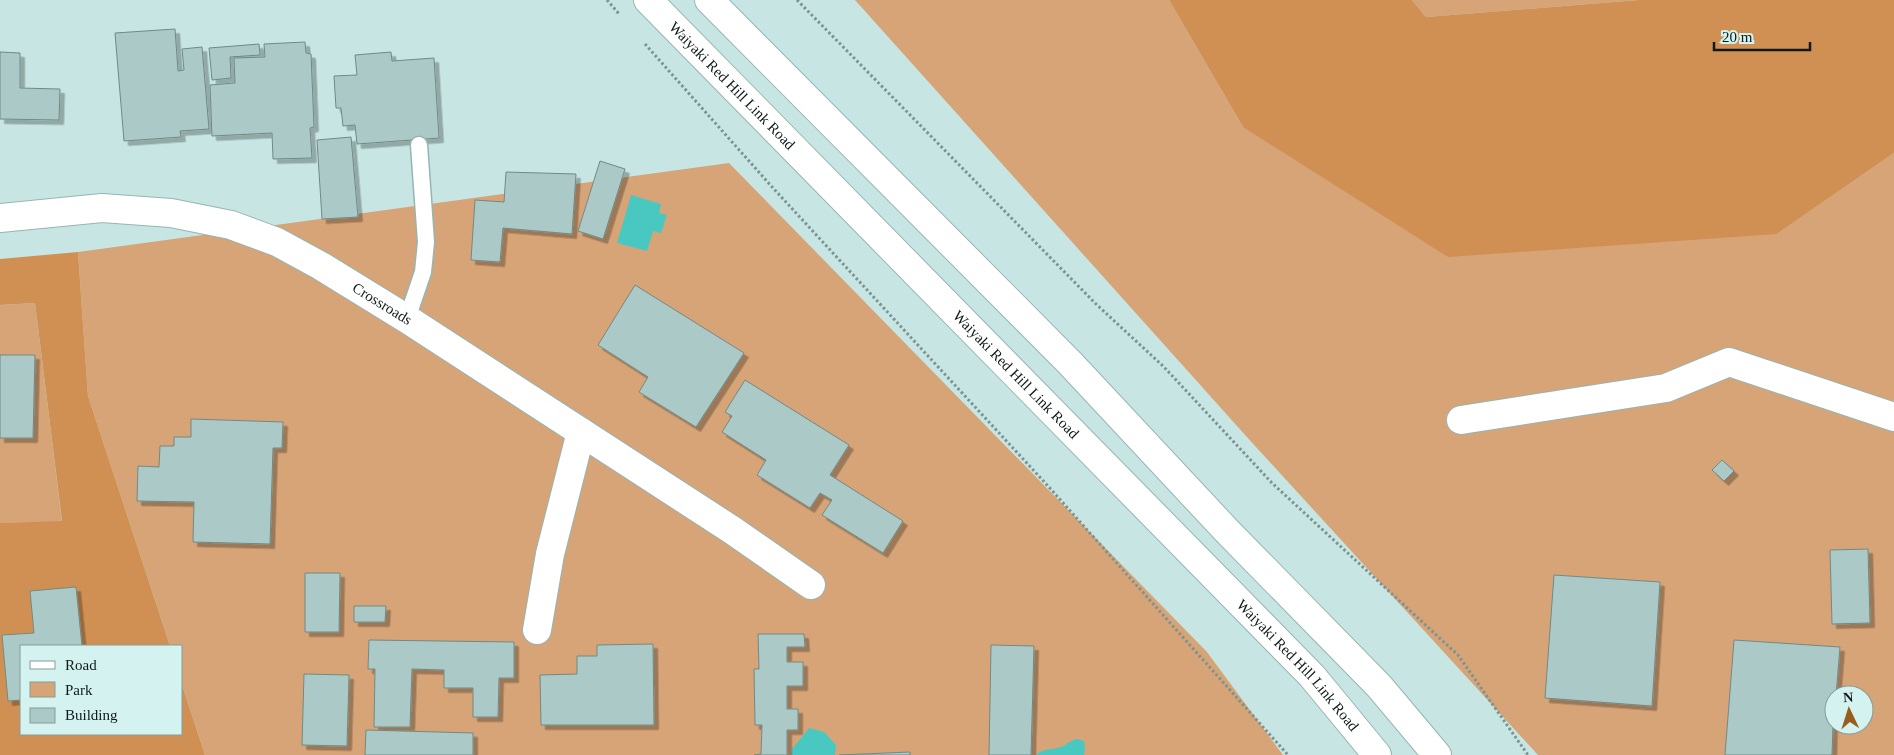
<svg xmlns="http://www.w3.org/2000/svg" width="1894" height="755" viewBox="0 0 1894 755" font-family="Georgia,serif">
<defs>
<filter id="shadow"><feDropShadow dx="4.5" dy="4.5" stdDeviation="0" flood-color="#0004"/></filter>
</defs>
<rect width="100%" height="100%" fill="#c7e6e3"/>
<path fill="#d6a477" fill-rule="evenodd" d="M855 0H1169L1243 127 1777 234 1894 153V755H1538L1246 436ZM1834 695H1864V725H1834Z
M1412 0H1639L1426 17Z
M729 163 1207 652 1283 755H205L181 682V646H170L88 396 78 252Z
M35 303 62 522 0 523V305Z"/>
<path fill="#d19053" d="M1169 0H1412L1426 17 1639 0H1894V153L1777 234 1448 257 1243 127Z
M78 252 88 396 170 646H21V734H181V682L205 755H0V523L62 521 35 303 0 305V259Z"/>
<path fill="#49c8c1" d="M631 195 661 204 659 213 667 215 661 233 653 231 647 251 617 243Z
M809 728 824 732 836 745 835 755H791L792 749Z
M1078 739 1084 741 1085 748 1084 755H1036C1046 747 1049 751 1060 747 1068 745 1067 741 1078 739Z"/>
<path fill="#abc9c6" stroke="#6e8a88" filter="url(#shadow)" d="M175 29 178 71 184 70 182 49 202 47 209 129 180 131 181 137 124 141 115 33Z
M305 42 306 53 311 54 314 127 310 128 312 158 273 159 272 133 212 136 210 85 235 83 234 58 265 57 264 44Z
M259 44 260 55 230 57 231 78 212 80 209 48Z
M0 52 20 53V88L60 89 59 120 0 119Z
M391 52 392 61 434 58 439 138 357 144 355 125 343 126 341 108H336L334 76 357 75 355 55Z
M351 137 358 217 322 219 317 140Z
M600 161 625 169 603 239 578 231Z
M506 172 576 174 572 234 503 228 500 262 471 260 475 200 504 202Z
M635 285 744 353 696 427 639 392 648 377 598 345Z
M0 355H35L33 438H0Z
M745 380 849 445 830 475 903 521 883 553 822 515 832 500 820 493 810 508 757 475 766 460 722 432 732 416 725 412Z
M191 419 283 422 282 448H273L270 544 193 542 194 502 137 501 138 466 159 467 160 446H174V437H191Z
M1722 460 1734 471 1724 481 1712 470Z
M1868 549 1870 623 1832 624 1830 550Z
M305 573H340L339 632H305Z
M1554 575 1660 582 1652 706 1545 698Z
M76 587 82 646H21V700L8 701 2 635 34 633 30 591Z
M354 606H386L385 622H354Z
M758 634H804L805 647H787V662H803V686H787V709H798V730H787V755H754L761 754 762 725H755L754 669H759Z
M369 640 514 642V678H499L498 717H473V688H444V670L412 669 410 727H374L375 669H368Z
M1734 640 1840 647 1836 695H1834L1832 755H1725Z
M653 644 654 725H541L540 675 577 674V656H597V645Z
M991 645 1034 646 1031 755H989Z
M304 674 349 675 347 746 302 745Z
M366 730 473 733V755H365Z
M910 752V755H839Z"/>
<g fill="none" stroke-linecap="round" stroke-linejoin="round">
<g stroke="#97b5b2" stroke-width="19">
<path id="lane" d="M407 319 423 272 426 242 419 145"/>
</g>
<g stroke="#97b5b2" stroke-width="30">
<g id="street">
<path id="s1" d="M0 218 102 208 171 213 231 225 277 242 321 266 407 319 732 530 811 585"/>
<path d="M1461 420 1666 388 1729 362 1894 417"/>
<path d="M537 630 550 554 581 432"/>
</g>
</g>
<g stroke="#97b5b2" stroke-width="30">
<g id="secondary">
<path id="s2" d="M648 0 1312 676 1377 755"/>
<path d="M709 0 1070 363 1226 530 1379 686 1437 755"/>
</g>
</g>
<path stroke="#7c9391" stroke-width="3" stroke-dasharray="2.5 2.5" stroke-linecap="butt" d="M607 0 620 15
M797 0 1096 304 1164 367 1272 483 1458 655 1528 755
M645 44 773 188 1048 486 1288 755"/>
<use href="#lane" stroke="#fff" stroke-width="16"/>
<use href="#street" stroke="#fff" stroke-width="28"/>
<use href="#secondary" stroke="#fff" stroke-width="28"/>
</g>
<g text-anchor="middle" stroke-width="4" stroke-linejoin="round" paint-order="stroke">
<g font-size="15" fill="#0f1a19" stroke="#d4f3f0">
<text dy="5" stroke="none"><textPath href="#s2" startOffset="120">Waiyaki Red Hill Link Road</textPath></text>
<text dy="5" stroke="none"><textPath href="#s1" startOffset="404">Crossroads</textPath></text>
<text dy="5" stroke="none"><textPath href="#s2" startOffset="525">Waiyaki Red Hill Link Road</textPath></text>
<text dy="5" stroke="none"><textPath href="#s2" startOffset="930">Waiyaki Red Hill Link Road</textPath></text>
</g>
</g>
<rect x="20" y="645" width="162" height="90" fill="#d4f3f0" stroke="#859c9a"/>
<rect x="30" y="661" width="25" height="8" fill="#ffffff" stroke="#859c9a"/>
<text x="65" y="670" font-size="15" fill="#0f1a19">Road</text>
<rect x="30" y="682" width="25" height="15" fill="#d6a477" stroke="#859c9a"/>
<text x="65" y="695" font-size="15" fill="#0f1a19">Park</text>
<rect x="30" y="708" width="25" height="15" fill="#abc9c6" stroke="#859c9a"/>
<text x="65" y="720" font-size="15" fill="#0f1a19">Building</text>
<g transform="translate(1849 710) rotate(356)"><circle r="24" fill="#d4f3f0" stroke="#859c9a"/>
<path d="M0-4L9 19L0 12L-9 19Z" fill="#985d1d"/>
<text y="-8" font-size="14" font-weight="bold" text-anchor="middle" fill="#0f1a19">N</text>
</g>
<path d="M1714 42v8h96v-8" fill="none" stroke="#0f1a19" stroke-width="2.5"/>
<text x="1722" y="42" font-size="15" fill="#0f1a19" stroke="#d4f3f0" stroke-width="4" paint-order="stroke">20 m</text>
</svg>
